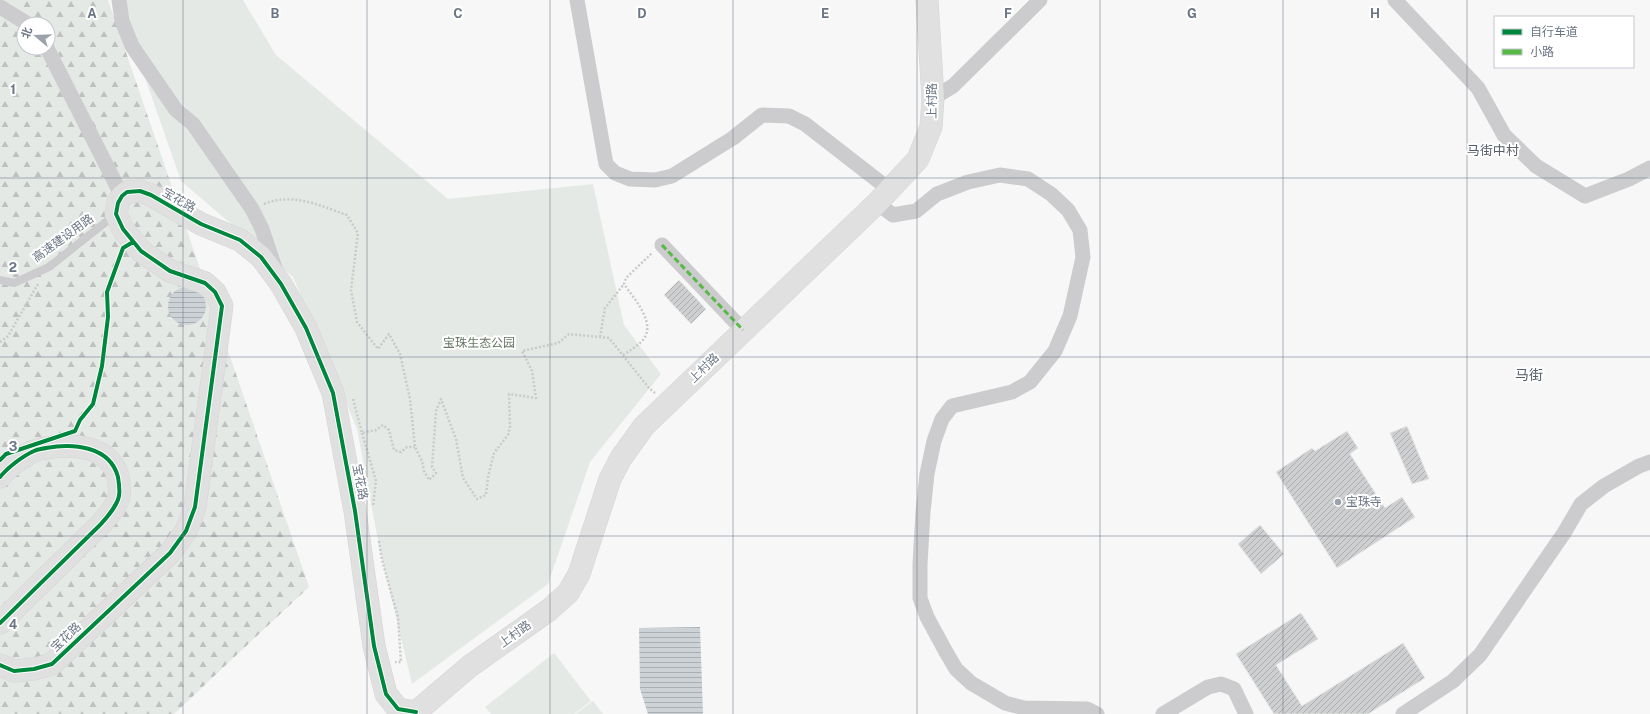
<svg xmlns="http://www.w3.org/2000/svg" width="1650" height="714" viewBox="0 0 1650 714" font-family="'Public Sans','Noto Sans SC',sans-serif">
<defs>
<pattern id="forest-firs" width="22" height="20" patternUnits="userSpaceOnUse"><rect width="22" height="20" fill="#e5e9e5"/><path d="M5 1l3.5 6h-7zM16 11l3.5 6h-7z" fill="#bec1bf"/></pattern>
<pattern id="water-rules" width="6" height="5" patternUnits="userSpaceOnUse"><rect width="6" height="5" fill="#ccd2d6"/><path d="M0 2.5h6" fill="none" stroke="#aaafb3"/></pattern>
<pattern id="building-hatch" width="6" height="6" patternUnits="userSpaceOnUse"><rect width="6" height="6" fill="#cecfd0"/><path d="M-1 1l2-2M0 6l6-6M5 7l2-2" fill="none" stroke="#abadae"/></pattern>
</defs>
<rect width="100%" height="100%" fill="#f7f7f7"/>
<path fill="url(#forest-firs)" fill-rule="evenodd" d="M0 0H108L309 587 174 714H0ZM24 24H48V48H24Z"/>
<path fill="#e5e9e5" d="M118 0H243L276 55 448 199 593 184 624 325 661 374 590 462 548 584 412 684 379 546 357 429 293 277 181 181Z
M554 653 591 701 574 714H491L485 707Z
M593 701 603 714H575Z"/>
<path fill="url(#water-rules)" d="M168 306a19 19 0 1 1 38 0a19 19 0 1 1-38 0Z
M700 627 703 714H648L640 689 639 628Z"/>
<path fill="url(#building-hatch)" stroke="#e7e7e6" d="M679 280 706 309 691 324 664 295Z
M1407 426 1429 479 1412 484 1390 433Z
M1347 431 1358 448 1350 454 1385 508 1402 497 1415 517 1337 568 1276 472 1312 448 1315 451Z
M1260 525 1284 554 1261 574 1238 544Z
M1301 613 1318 639 1276 665 1302 706 1403 643 1425 678 1368 714H1274L1236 654Z"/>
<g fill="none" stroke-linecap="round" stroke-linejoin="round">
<g stroke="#d4d5d5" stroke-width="23">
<path id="secondary" d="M0 477C8 467 23 456 34 451 38 449 42 449 46 448 73 443 110 446 118 477 119 483 120 490 119 496 117 506 108 516 101 524L0 623
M0 665 14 671 34 669 52 664 170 553 186 531 195 507 222 306 215 292 205 283 170 271 141 251 123 229 116 214 118 203 122 196 127 192 140 191 151 195 201 224 240 240 261 257 281 284 306 328 333 393 355 511 374 646 386 694 398 709 416 712 470 666 549 610 568 593 579 574 610 479 621 458 644 426 877 203 918 159 931 127 933 98 927 0"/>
</g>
<path stroke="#c9cacb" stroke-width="2.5" stroke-dasharray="2 2" stroke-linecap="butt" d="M264 204C292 192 321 206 347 215L358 233 351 290 357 322 378 349 389 334 400 354 410 399 415 447 422 461 424 471 429 480 436 473 432 467 436 411 441 399 456 439 463 478 477 499 486 495 488 477 494 453 508 435 510 427 509 394 536 398 532 371 522 351 558 343 569 334 609 338 649 388 655 393
M600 337 605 308 624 284
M0 342 8 336 38 284
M623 355C629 351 636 347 641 342 659 325 634 299 624 284L626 278 652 253
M353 399 362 433 376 430 383 425 389 430 394 450 401 452 407 447H415
M362 433 376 481 373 506
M379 541 382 560 398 617 401 662H395"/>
<path stroke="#ccccce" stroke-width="8" d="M0 280 14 283 49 267 116 214"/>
<path stroke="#ccccce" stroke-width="15" d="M119 0 122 21 132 46 176 110 193 124 252 209 262 229 275 268
M577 0 606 164 615 173 630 179 655 180 672 176 733 138 762 115 789 116 805 124 890 190
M1395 0 1478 88 1504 135 1536 166 1585 196 1629 179 1650 168
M0 7 28 24
M47 48 122 196
M933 98 953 86 1040 0
M877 203 893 215 916 211 937 194 968 182 1000 175 1028 179 1051 194 1068 210 1080 230 1083 257 1070 316 1055 351 1030 382 1012 392 952 406 942 419 934 441 927 474 923 512 920 564V598L927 617 946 652 956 669 971 683 1005 703 1024 708 1087 709 1097 714
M662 245 743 330
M1163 714 1208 687 1221 684 1234 689 1246 714
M1403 714 1453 681 1480 655 1564 533 1581 504 1604 486 1639 466 1650 462"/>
<use href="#secondary" stroke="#e0e0e1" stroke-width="22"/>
<path stroke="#58b947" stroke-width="3" stroke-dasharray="6 3" stroke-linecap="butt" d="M662 245 743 330"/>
<g stroke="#fff" stroke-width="6">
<path id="cycleway" d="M0 460 6 454 75 431 80 420 93 404 102 366 108 317 107 292 123 248 133 242
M0 477C8 467 23 456 34 451 38 449 42 449 46 448 73 443 110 446 118 477 119 483 120 490 119 496 117 506 108 516 101 524L0 623
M0 665 14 671 34 669 52 664 170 553 186 531 195 507 222 306 215 292 205 283 170 271 141 251 123 229 116 214 118 203 122 196 127 192 140 191 151 195 201 224 240 240 261 257 281 284 306 328 333 393 355 511 374 646 386 694 398 709 416 712"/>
</g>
<use href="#cycleway" stroke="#00873e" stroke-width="4"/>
</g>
<path fill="none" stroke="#6b7584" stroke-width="1" stroke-opacity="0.55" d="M183 0V714M367 0V714M550 0V714M733 0V714M917 0V714M1100 0V714M1283 0V714M1467 0V714M0 178H1650M0 357H1650M0 536H1650"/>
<circle fill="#9ca2ac" stroke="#fff" stroke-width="1.5" cx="1338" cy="502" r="4"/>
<g text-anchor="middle" stroke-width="4" stroke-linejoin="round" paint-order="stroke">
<g font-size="12" fill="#6b7584" stroke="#fff">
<text transform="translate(932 101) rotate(-90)" y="4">上村路</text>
<text transform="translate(179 200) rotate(30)" y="4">宝花路</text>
<text transform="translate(63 238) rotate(-36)" y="4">高速建设用路</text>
<text transform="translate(704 368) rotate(-44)" y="4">上村路</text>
<text transform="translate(360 482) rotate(79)" y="4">宝花路</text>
<text transform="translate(515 634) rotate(-36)" y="4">上村路</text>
<text transform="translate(66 637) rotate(-43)" y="4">宝花路</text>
</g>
<g font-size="12" fill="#667765" stroke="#fff">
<text x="479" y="347">宝珠生态公园</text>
</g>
<g font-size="12" fill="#6b7584" stroke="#fff" text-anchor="start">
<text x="1346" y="506">宝珠寺</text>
</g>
<g font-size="13" fill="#585f6a" stroke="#fff">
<text x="1493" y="155">马街中村</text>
</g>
<g font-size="14" fill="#585f6a" stroke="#fff">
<text x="1529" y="380">马街</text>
</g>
</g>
<g font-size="13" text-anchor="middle" font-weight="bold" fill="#6b7584" stroke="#fff" stroke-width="4" stroke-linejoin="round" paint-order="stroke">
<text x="92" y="18">A</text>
<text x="275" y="18">B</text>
<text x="458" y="18">C</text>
<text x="642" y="18">D</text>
<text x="825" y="18">E</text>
<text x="1008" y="18">F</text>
<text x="1192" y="18">G</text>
<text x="1375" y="18">H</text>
<text x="13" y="94">1</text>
<text x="13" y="272">2</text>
<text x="13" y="451">3</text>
<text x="13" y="629">4</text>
</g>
<rect x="1494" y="16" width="140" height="52" fill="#ffffff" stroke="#c4c8ce"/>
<rect x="1502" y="29" width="20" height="6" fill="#00873e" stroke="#c4c8ce"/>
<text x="1530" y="36" font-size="12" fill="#6b7584">自行车道</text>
<rect x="1502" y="49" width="20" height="6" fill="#58b947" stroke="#c4c8ce"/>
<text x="1530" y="56" font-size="12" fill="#6b7584">小路</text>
<g transform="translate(36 36) rotate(289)"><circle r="19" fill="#ffffff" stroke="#c4c8ce"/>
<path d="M0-3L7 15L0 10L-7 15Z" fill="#9ca2ac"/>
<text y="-6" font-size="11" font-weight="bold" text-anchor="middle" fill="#6b7584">北</text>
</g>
</svg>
